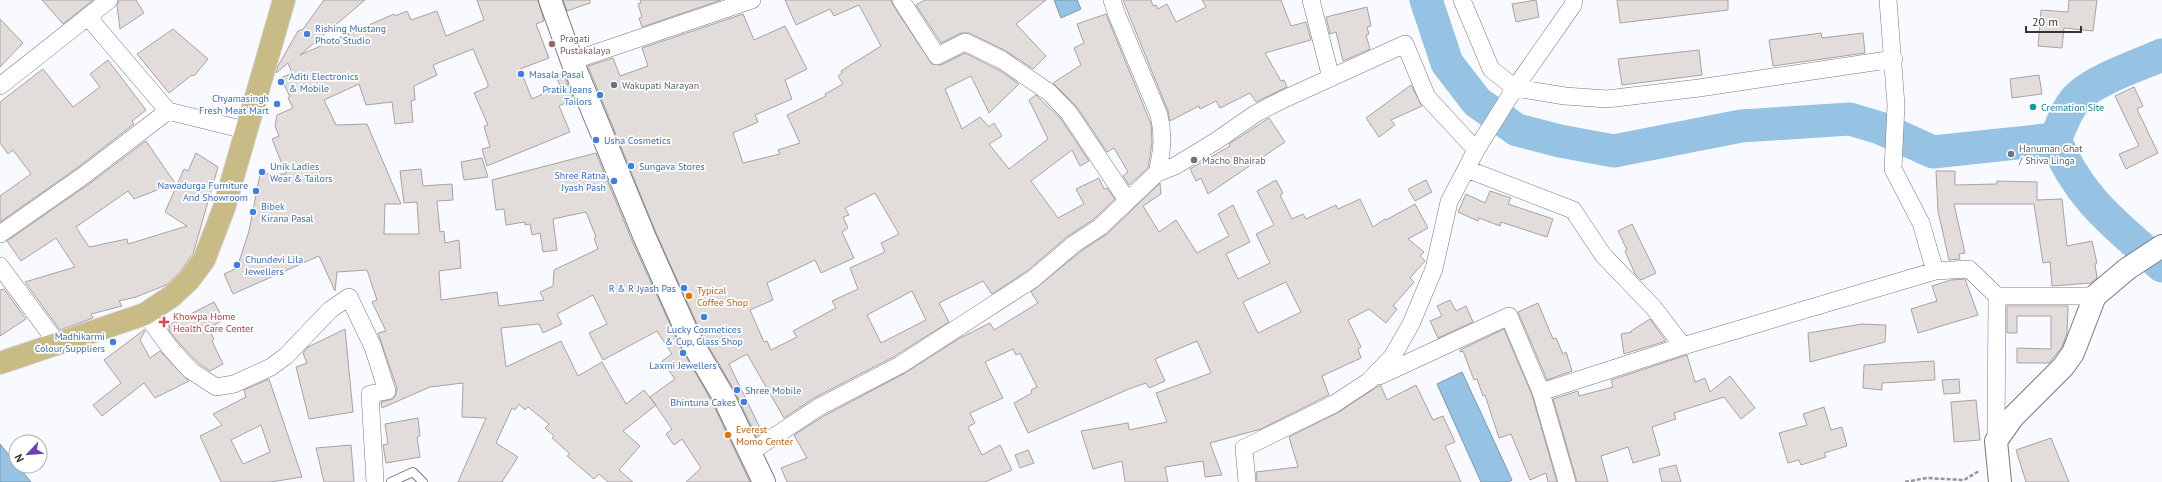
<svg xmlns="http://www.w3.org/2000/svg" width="2162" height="482" viewBox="0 0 2162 482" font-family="'PT Sans',sans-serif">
<rect width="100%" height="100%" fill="#f8faff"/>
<path fill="#96c3e3" stroke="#7998af" d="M1054 0H1077L1081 9 1061 18Z
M1462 372 1512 480 1509 482H1481L1437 384Z
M0 444 31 482H0Z"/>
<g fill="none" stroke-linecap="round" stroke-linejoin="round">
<path stroke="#96c3e3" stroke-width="33" d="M1426 0 1447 63 1477 102 1517 130 1560 141 1614 151 1741 126 1850 119 1880 128 1933 152 2055 139
M2162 55C2139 65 2097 79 2079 96 2067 107 2062 125 2055 139 2078 198 2116 225 2162 266"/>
</g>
<path fill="#e2dcdb" stroke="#a8a2a2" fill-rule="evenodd" d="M42 0H93L63 24Z
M119 0H136L144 13 120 29 117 6Z
M324 0H365L300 55 394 14 395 16 407 11 411 20 437 11 446 36 484 20 477 0H538L544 21 536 24 549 58 520 69 532 99 560 86 556 76 563 73 574 99 559 106 570 132 487 166 482 149 490 147 484 126 488 125 474 93 488 87V84L473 49 433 65 437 75 414 86 415 100 411 101 413 122 395 124 392 102 366 105 359 84 324 100 336 125 367 124 401 204H385L384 234H419L417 202 404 203 400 171 421 169 423 186 452 184 453 200 437 201 440 232 444 231 445 243 459 240 461 268 439 271 441 300 497 292 499 306 544 300 540 292 553 286 554 270 598 249 594 238 596 237 586 212 553 219 557 250 543 252 540 233 532 235 530 224 525 225V222L506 225 504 209 496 210 492 180 596 153 633 243 680 346 711 400 750 482H686L701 468 682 439 674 445 666 434 672 429 650 397 675 379 662 361 672 354 657 331 603 360 589 333 607 324 593 295 557 314 562 324 543 333 539 324 501 328 506 367 561 341 578 376 602 362 626 404 644 390 656 405 623 431 640 446 619 470 633 482H608L599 474 594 479 567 456 570 454 552 438 554 436 545 428 549 424 528 407 525 410 519 404 515 410 512 408 496 443 518 457 502 482H458L486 418 462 417 463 383 430 387 382 408 381 402 393 399 396 394 397 388 378 333 386 331 372 302 377 300 367 270 337 272 335 291 319 256 233 294 224 274 237 268 249 231 260 174H286L272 139 279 136 275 126 277 115 293 108 288 98 290 97 281 78 292 73 288 63 276 73 278 66 298 31 303 29Z
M563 0H590V3L567 11Z
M640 0H721L642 27 639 18 642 17 638 4 641 3Z
M785 0H891L893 5 932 64 941 65 965 53 997 69 1019 84 989 113 971 76 945 89 962 129 980 117 989 127 994 123 1002 136 989 144 1009 169 1048 139 1029 100 1036 95 1061 119 1089 161 1080 166 1072 150 1031 181 1058 218 1084 204 1076 189 1099 178 1104 189 1107 188 1115 199 1094 219 1068 236 1027 271 992 294 983 281 939 303 949 322 895 356 814 398 784 418 747 354 729 364 762 432 756 436 733 388 702 335 656 233 588 66 613 58 620 76 648 66 642 48 743 14 754 40 785 26 807 69 785 80 792 99 755 115 758 122 733 133 743 163 780 154 778 150 800 143 787 115 826 96 825 94 843 84 838 76 842 73 841 71 881 46 859 5 834 16 830 9 796 25ZM875 193 899 234 881 243 885 252 850 268 858 289 832 301 836 308 793 331 797 337 771 350 767 341 764 342 750 310 773 300 767 283 815 260 821 273 854 258 842 232 848 228 843 217 849 215 845 208ZM912 291 926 320 881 343 867 315Z
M925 0H1046L1016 24 1046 56 1033 69 1006 51 969 33H961L941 43 916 5Z
M1123 0H1151L1153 6 1156 5 1158 9 1167 4 1176 22 1206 7 1202 0H1281L1291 26 1306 22 1311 40 1265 53 1281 81 1284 80 1287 87 1256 102 1250 93 1220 108 1216 101 1200 109 1199 106 1170 121 1168 111Z
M1536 0 1539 17 1516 22 1512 4Z
M1617 0H1728V10L1620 23Z
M2069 0H2097L2093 31 2064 28 2062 48 2038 46 2041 10 2068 12Z
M1367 7 1371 26 1367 27 1369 34 1366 35 1370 49 1343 61 1336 32 1330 34 1326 17Z
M1106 14 1151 124 1152 143 1148 168 1129 185 1123 176 1128 172 1114 148 1107 152 1077 107 1053 83 1081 65 1074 48 1084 43 1077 24Z
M0 19 23 43 0 67Z
M173 29 208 59 194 76 192 75 169 93 137 54Z
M1821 33 1822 38 1863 33 1865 53 1773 66 1769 40Z
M1699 50 1702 75 1622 85 1618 59Z
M108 60 146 110 132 121 134 124 77 168 0 222V196L31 174 13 150 8 154 0 143V102L43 69 73 107 100 87 90 74Z
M2039 75 2042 94 2012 98 2010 79Z
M1411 85 1422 106 1391 120 1395 125 1379 137 1366 118Z
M2134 87 2143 106 2137 109 2158 153 2126 169 2119 154 2139 146 2115 96Z
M1269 118 1285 142 1208 194 1201 178 1196 181 1190 169 1230 146 1229 144Z
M146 141 175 183 134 199 128 191 76 227 89 247 127 239 128 244 187 226 165 212 184 169 188 171 196 153 218 167 193 254 179 273 166 285 136 297 119 301 122 306 91 314 93 318 60 330 25 282 75 267 56 238 21 261 7 241 89 184Z
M482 158 488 177 464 180 461 162Z
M1936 171H1955V185L1997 184V181L2037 182V200L2062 199 2067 246 2092 241 2097 263 2095 264 2097 278 2091 283 2052 286 2050 262 2043 263 2034 204H1954L1965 253 1959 254 1960 259 1949 260 1938 211Z
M1276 180 1283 193 1280 195 1292 219 1303 214 1306 219 1336 205 1338 209 1360 199 1373 227 1385 219 1386 220 1415 204 1428 228 1408 239 1424 252 1420 256 1425 261 1410 278 1414 282 1393 306 1397 309 1386 323 1369 309 1348 320 1361 347 1358 349 1361 358 1322 376 1329 395 1261 429 1210 443 1222 475 1205 477 1203 461 1165 467 1168 482H1125L1122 461 1093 469 1081 431 1128 423 1129 430 1167 422 1156 393 1211 373 1197 341 1155 359 1165 381 1149 388 1146 383 1129 389 1028 433 1014 403 1032 393 1031 390 1037 387 1020 353 1016 355 1013 349 985 362 1003 398 970 413 975 423 968 427 982 455 1000 445 1012 470 985 482H787L781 468 807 458 794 435 824 416 905 373 960 338 990 323 994 330 1038 303 1031 292 1080 252 1107 234 1160 183 1161 194 1143 206 1159 232 1176 220 1197 253 1229 236 1218 214 1233 205 1250 242 1226 254 1238 279 1270 263 1256 234 1274 225 1257 191ZM1286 282 1301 312 1258 333 1243 302Z
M1426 180 1432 192 1415 201 1408 189Z
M1490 191 1511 198 1508 204 1553 219 1547 237 1501 222 1500 226 1479 218 1478 221 1458 212 1466 194 1485 203Z
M1632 224 1656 273 1641 280 1635 274 1625 251 1627 250 1618 231Z
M1965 279 1978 315 1918 333 1911 309 1937 301 1932 286 1951 280Z
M4 289 26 319 0 336V290Z
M1450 300 1456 311 1466 306 1473 322 1438 338 1430 321 1442 316 1437 306Z
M214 302 224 320 208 328 214 339 212 341 223 364 210 371 197 362 179 343 169 330V325Z
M1538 303 1553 339 1556 338 1563 354 1566 352 1572 371 1547 380 1518 312Z
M2007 306H2068L2067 333 2062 347 2049 363H2017V348L2051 349V316H2017V333H2007Z
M1650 319 1666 341 1624 354 1621 334 1632 332 1631 331Z
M1862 324 1886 325 1885 342 1810 362 1808 333Z
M345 329 353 412 309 419 296 367 307 363 303 353 308 347Z
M1504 329 1532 395 1557 482H1548L1546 473 1530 480 1511 434 1499 438 1485 395 1483 396 1477 379 1474 380 1463 351 1460 352V350Z
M144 330 145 331 140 340 150 358 160 351 189 381 155 398 144 383 102 416 93 405 121 383 104 360Z
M1687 355 1695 382 1705 378 1710 392 1730 376 1755 408 1741 419 1724 397 1674 413 1676 419 1652 427 1660 455 1633 463 1628 447 1601 456 1608 482H1577L1553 399 1578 391 1579 396 1613 387 1611 380Z
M1934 361 1935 380 1882 383V390L1863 388 1864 365Z
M269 379 302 477 271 482H221L200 436 222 425 213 414 246 397 244 390ZM261 425 270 452 243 464 231 440Z
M1959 379 1960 393 1944 394 1942 380Z
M1416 385 1433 420 1443 416 1455 442 1445 446 1461 482H1257L1256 472 1298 467 1289 437 1339 412 1378 386H1381L1387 400Z
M1976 400 1980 440 1954 442 1951 402Z
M1824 407 1831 430 1842 427 1847 446 1824 453 1826 457 1801 465 1799 460 1788 463 1779 433 1807 425 1803 414Z
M418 418 420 436 417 437 420 457 386 463 383 445 388 444 385 424Z
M2051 438 2069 482H2026L2016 450Z
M351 445 354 482H324L316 448Z
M1028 450 1034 463 1020 468 1015 455Z
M1676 465 1681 482H1662L1659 469Z"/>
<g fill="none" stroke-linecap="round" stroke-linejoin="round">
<g stroke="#77797d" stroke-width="10">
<path id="service" d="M391 482 413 472 423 482"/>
</g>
<g stroke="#77797d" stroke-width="18">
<path id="minor" d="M901 0 937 56 965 42 1002 60 1050 93 1069 113 1127 200
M1112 0 1117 15 1159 115C1164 136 1162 152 1157 173
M1311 0 1331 78
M1462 0 1491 69 1515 88 1573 5 1574 0
M1888 0 1896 105 1893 169 1921 223 1935 271
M88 17 168 111 245 130
M572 61 752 0
M0 86 109 0
M1467 169 1573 210 1603 255 1653 307 1683 346
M0 234 83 176 168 111
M0 266 57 343
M145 314 171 349 190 370 216 387 234 384 271 367 286 356 330 310 349 297 373 347 387 391 370 394 375 482
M1379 376 1509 316 1541 392 1567 482
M1541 392 1683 346 1935 271 1969 269 1997 296H2095
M1996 441 1997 296
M749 453 819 407 900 365 1033 279 1074 244 1100 227 1157 173 1175 166 1216 141 1255 114 1282 100 1405 44 1427 97 1476 150
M1247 482 1244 448 1334 404 1369 381 1392 357 1411 324 1434 269 1449 202 1476 150 1515 88 1565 96 1607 99 1699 88 1894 59"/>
</g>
<g stroke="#77797d" stroke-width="24">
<path id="secondary" d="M550 0 572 61 645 238 691 341 722 394 764 482
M2000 482 1996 441 2013 417 2063 367 2073 353 2095 296 2127 269 2162 246"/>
</g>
<g stroke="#d6d7d7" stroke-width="24">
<path id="primary" d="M0 363 145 314 172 296 188 281 204 260 224 208 284 0"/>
</g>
<path stroke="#949598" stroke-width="2.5" stroke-dasharray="4 2" stroke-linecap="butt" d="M1905 482 1927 478 1964 480 1979 471"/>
<use href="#service" stroke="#fff" stroke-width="8"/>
<use href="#minor" stroke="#fff" stroke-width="17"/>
<use href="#secondary" stroke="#fff" stroke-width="22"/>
<use href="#primary" stroke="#c8bb86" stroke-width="22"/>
</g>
<g fill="#3f7fe0" stroke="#fff" stroke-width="1.5">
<circle cx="307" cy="34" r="4"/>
<circle cx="521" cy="74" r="4"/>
<circle cx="281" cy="82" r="4"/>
<circle cx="600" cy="95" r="4"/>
<circle cx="277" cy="104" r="4"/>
<circle cx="596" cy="140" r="4"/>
<circle cx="631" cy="166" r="4"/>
<circle cx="262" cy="172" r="4"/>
<circle cx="614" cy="181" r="4"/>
<circle cx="256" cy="191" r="4"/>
<circle cx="253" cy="212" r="4"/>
<circle cx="237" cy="265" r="4"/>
<circle cx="684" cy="288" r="4"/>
<circle cx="704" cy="317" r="4"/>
<circle cx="113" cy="342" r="4"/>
<circle cx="683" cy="353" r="4"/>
<circle cx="737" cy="390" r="4"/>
<circle cx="744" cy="402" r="4"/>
</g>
<circle fill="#8d6e63" stroke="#fff" stroke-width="1.5" cx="552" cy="44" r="4"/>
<g fill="#6b7280" stroke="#fff" stroke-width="1.5">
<circle cx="614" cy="85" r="4"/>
<circle cx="2011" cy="154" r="4"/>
<circle cx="1194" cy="160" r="4"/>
</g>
<circle fill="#0f9aa8" stroke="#fff" stroke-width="1.5" cx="2033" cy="107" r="4"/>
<g fill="#e8710a" stroke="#fff" stroke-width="1.5">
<circle cx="689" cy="296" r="4"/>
<circle cx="728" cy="435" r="4"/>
</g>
<path fill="#e0444e" stroke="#fff" stroke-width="1.5" d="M162 316h4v4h4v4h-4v4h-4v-4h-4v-4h4z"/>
<g text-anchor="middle" stroke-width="3.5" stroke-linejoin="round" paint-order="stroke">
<g font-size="10" fill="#366cbe" stroke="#fff" text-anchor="start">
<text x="315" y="32">Rishing Mustang<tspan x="315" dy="12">Photo Studio</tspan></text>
<text x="529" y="78">Masala Pasal</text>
<text x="289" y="80">Aditi Electronics<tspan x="289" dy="12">&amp; Mobile</tspan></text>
<text x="592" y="93" text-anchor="end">Pratik Jeans<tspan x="592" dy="12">Tailors</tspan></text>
<text x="269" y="102" text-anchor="end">Chyamasingh<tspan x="269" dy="12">Fresh Meat Mart</tspan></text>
<text x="604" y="144">Usha Cosmetics</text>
<text x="270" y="170">Unik Ladies<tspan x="270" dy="12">Wear &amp; Tailors</tspan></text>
<text x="639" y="170">Sungava Stores</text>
<text x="606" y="179" text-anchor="end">Shree Ratna<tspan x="606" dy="12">Jyash Pash</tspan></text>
<text x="248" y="189" text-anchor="end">Nawadurga Furniture<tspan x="248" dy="12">And Showroom</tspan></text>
<text x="261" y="210">Bibek<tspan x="261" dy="12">Kirana Pasal</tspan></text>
<text x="245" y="263">Chundevi Lila<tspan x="245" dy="12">Jewellers</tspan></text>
<text x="676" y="292" text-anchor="end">R &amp; R Jyash Pas</text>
<text x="704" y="333" text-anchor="middle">Lucky Cosmetices<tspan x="704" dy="12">&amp; Cup, Glass Shop</tspan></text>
<text x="105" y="340" text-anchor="end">Madhikarmi<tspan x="105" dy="12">Colour Suppliers</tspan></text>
<text x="683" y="369" text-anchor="middle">Laxmi Jewellers</text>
<text x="745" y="394">Shree Mobile</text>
<text x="736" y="406" text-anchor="end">Bhintuna Cakes</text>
</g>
<g font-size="10" fill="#785e54" stroke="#fff" text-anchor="start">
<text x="560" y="42">Pragati<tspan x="560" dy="12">Pustakalaya</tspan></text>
</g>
<g font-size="10" fill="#5b616d" stroke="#fff" text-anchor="start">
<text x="622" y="89">Wakupati Narayan</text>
<text x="2019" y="152">Hanuman Ghat<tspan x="2019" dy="12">/ Shiva Linga</tspan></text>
<text x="1202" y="164">Macho Bhairab</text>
</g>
<g font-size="10" fill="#0d838f" stroke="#fff" text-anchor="start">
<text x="2041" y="111">Cremation Site</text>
</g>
<g font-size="10" fill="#c56008" stroke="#fff" text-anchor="start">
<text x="697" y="294">Typical<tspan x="697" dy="12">Coffee Shop</tspan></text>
<text x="736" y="433">Everest<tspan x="736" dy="12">Momo Center</tspan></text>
</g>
<g font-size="10" fill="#be3a42" stroke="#fff" text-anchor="start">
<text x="173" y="320">Khowpa Home<tspan x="173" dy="12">Health Care Center</tspan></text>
</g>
</g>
<g transform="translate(28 454) rotate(244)"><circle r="19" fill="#ffffff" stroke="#aeaeaf"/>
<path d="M0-3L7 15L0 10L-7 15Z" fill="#6c3fb7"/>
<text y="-6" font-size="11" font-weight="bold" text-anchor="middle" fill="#343537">N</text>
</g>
<path d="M2026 26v6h55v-6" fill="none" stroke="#343537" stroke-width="2"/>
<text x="2032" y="26" font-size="12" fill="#343537" stroke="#ffffff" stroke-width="3" paint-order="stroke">20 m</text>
</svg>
